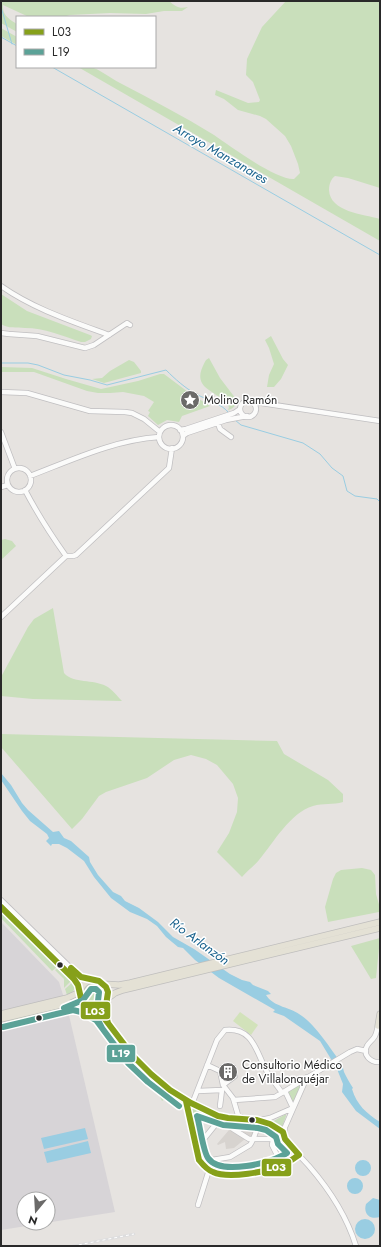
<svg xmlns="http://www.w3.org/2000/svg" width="381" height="1247" viewBox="0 0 381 1247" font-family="Jost,sans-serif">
<rect width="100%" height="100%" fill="#e6e3e0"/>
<path fill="#d7d4d7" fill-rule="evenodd" d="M1 922 59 982 68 1011 115 1212 1 1230ZM24 1199H48V1223H24Z"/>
<path fill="#c9dfbb" d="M1 1H169C176 7 179 9 188 7L182 11H164L146 14 110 13 70 15 63 17H29L3 5C2 15 10 20 17 24V32L1 23V17H2Z
M286 1H380V188L348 178 335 176C331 179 329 184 329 190 330 212 363 214 380 219V241L78 67C82 67 86 66 90 67 98 68 112 79 120 83 151 99 183 116 214 135 230 146 276 180 294 179L300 173 298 164 291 146 285 136 266 119 260 116 238 110 224 99 215 95 216 90 248 103 259 102 260 100 253 82 246 75 247 59 262 27Z
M1 28 17 37V45L1 36Z
M1 294 27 311 90 335 92 336 91 339 85 342H81C63 336 44 328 25 328 17 327 8 329 1 324Z
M271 336 283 359 288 365 281 379 274 387H267L269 375 274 364 269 348 265 340Z
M209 358 220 378 236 399C237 405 234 408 228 410L229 407C217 388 188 391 206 360Z
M129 360 134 362 141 371V373L104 383 92 379 102 378 110 371Z
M1 367 32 368 66 379 101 389 138 381 160 374H164L188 392 210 406 182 416 179 422 167 420 158 425 148 416 150 412 148 411 154 402 144 396 123 392 110 393H98L87 391 34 372H1Z
M5 539 12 541 16 546 1 560V540Z
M53 608 64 673C74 684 93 679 106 686 112 689 117 696 122 701L33 699 1 696V677L28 627 34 619Z
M1 734 277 741 284 754 328 780 343 794V802C333 805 323 803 313 806 290 813 274 842 259 860 254 866 247 871 242 877L217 852 229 833 237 812 238 798 233 784 217 765 206 759 191 755 174 760 147 778 106 792 99 796 82 819 72 829 1 747Z
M362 868 371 870 375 875 376 894 380 908 379 912 328 922 325 907 333 879 336 873 341 870Z
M1 910 53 960V963L57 967 52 971 1 918Z
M380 938 376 978 371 979 351 946Z
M58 968 72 980 64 988V979L55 970Z
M74 981C77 988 74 992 67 995L65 989Z
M83 994a11 11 0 1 1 22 0a11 11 0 1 1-22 0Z
M70 1005C79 1004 97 1013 103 1018H96L87 1011Z
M57 1008 61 1011 8 1024 10 1019Z
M151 1079 171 1094 162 1101Z
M299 1084 301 1085 293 1105 286 1092Z
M193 1108 202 1113 197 1118 192 1116 191 1111Z
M286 1114V1116L282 1127 272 1122Z"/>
<path fill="#d2e2ba" d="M240 1012 258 1025 251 1035 233 1021Z"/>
<path fill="#d7d3cf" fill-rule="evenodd" d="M209 1116 224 1121V1119L246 1121V1122H262L253 1139 250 1143 245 1139 234 1148 226 1149 225 1142 218 1145 217 1144 229 1130 223 1123 220 1127 217 1125 208 1118ZM237 1121 248 1125 242 1132 235 1126Z"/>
<path fill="#99cde2" d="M1 773 11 785 22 803 28 810 53 832 59 831 64 838 71 841 89 857 90 862 98 875 113 892 121 896 125 901 139 908 158 922 173 937 194 949 230 974 242 980 250 982 253 985 268 991 271 994 266 995C273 1007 291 1007 302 1016 316 1026 331 1049 341 1063 343 1065 343 1069 344 1072 347 1078 349 1082 353 1088L352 1089C357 1105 366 1113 380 1122V1129L356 1111 342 1092 343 1084 337 1069 320 1041 284 1016 273 1012 275 1010 219 978 195 960 183 948 178 947 166 937 157 926 147 919 130 912 111 898 94 877 84 861 67 848 59 844H52L51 846 46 841 49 838 47 834 30 821 22 811 1 780Z
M85 1128 88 1139 44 1149 41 1138Z
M88 1141 91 1153 47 1163 44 1152Z
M355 1168a8 8 0 1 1 16 0a8 8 0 1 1-16 0Z
M347 1186a8 8 0 1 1 16 0a8 8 0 1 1-16 0Z
M373 1198 380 1200V1217C370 1220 363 1214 366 1204Z
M355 1229a10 10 0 1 1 20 0a10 10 0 1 1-20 0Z"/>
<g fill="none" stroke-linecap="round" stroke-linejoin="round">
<path stroke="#99cde2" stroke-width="1" d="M1 7 12 44
M1 37 17 46
M52 67 380 255
M1 363H28L38 365 64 375 90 380 107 385 166 370C175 379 185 388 196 394 207 400 221 403 229 413
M235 420 241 425 303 443 320 454 332 468 343 476 347 491 355 496 377 499 380 502"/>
<g stroke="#c0bfc1" stroke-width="6">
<path id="minor" d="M1 286C34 309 71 321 109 335
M1 333 9 334 37 336 85 348 94 345 127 323 130 325
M1 392 27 393 90 411 125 412 132 413 144 419 160 432
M248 401 380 421
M240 409a8 8 0 1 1 16 0a8 8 0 1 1-16 0Z
M218 423 220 429 231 437
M159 437a12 12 0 1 1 24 0a12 12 0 1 1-24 0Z
M180 430 186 429 234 413 240 409
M1 432 15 469
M183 436 187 433 226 420 247 416
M7 480a12 12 0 1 1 24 0a12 12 0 1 1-24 0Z
M30 476C72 460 114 440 159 437
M1 487 8 485
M25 490C37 513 51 535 66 556H73L76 555 169 468 172 448
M1 617 66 556
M1 900 75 972 81 977 96 980
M1 907 74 979 80 990
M105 1003 106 1019
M92 1008C107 1015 114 1032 124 1044 147 1074 186 1108 224 1117 235 1120 248 1119 260 1120 269 1122 279 1126 284 1134
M379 1024C377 1028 377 1032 375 1036 373 1040 369 1042 367 1046 362 1055 371 1063 380 1062
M207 1065 220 1071 223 1085 233 1098 238 1115 243 1118
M307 1077 285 1127V1138C291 1148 301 1157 309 1166 329 1189 347 1217 356 1246
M223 1085 235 1076
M198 1091 222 1090
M285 1091 293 1108
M234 1100 275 1097 350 1052 357 1049 366 1051
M186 1101 199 1160C212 1182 239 1176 259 1171 267 1169 275 1168 283 1165 289 1162 294 1158 299 1155
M192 1104 217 1040 225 1030C253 1027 256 1051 266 1070 270 1078 277 1085 282 1093
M220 1106 222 1090
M232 1118 233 1129 249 1139H285
M261 1120 270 1118 293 1108
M273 1140 272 1145 282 1165
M196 1146 199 1145 216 1124
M200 1162 230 1157 250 1145C253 1142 258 1125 260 1120
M198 1205 209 1170"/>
</g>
<g stroke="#bfbebd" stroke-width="7">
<path id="major" d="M80 994a14 14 0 1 1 28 0a14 14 0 1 1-28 0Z
M103 984 119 985 130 983 380 922
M107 999 115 993 123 990 380 928
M1 1014 67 998 80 992
M1 1019 69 1003 78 1002 84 1005
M378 1026 380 1014"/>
</g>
<use href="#minor" stroke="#fbfbfa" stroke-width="4.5"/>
<use href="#major" stroke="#e4e1d5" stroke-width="5.5"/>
<g stroke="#ddddde" stroke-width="2.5">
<path id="rail" d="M73 1246 134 1234"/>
</g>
<use href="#rail" stroke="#fff" stroke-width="1" stroke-dasharray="3" stroke-linecap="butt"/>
<g stroke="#fff" stroke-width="9">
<path id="bus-1" d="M1 907 74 979 78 985 82 1003 101 1014 133 1056 151 1074 170 1090 191 1103 218 1116 228 1118 257 1120 270 1124 283 1132 285 1139 299 1155C294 1158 289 1162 283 1165 268 1172 228 1179 213 1172 207 1170 203 1165 199 1160L186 1101
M71 968 81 977 99 981 106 987 108 992 105 1012 108 1023"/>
</g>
<g stroke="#fff" stroke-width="9">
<path id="bus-2" d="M64 1008 83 1000 91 989H96L99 992C98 1005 94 1016 102 1028
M3 1027 73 1010 81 1012 96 1020 128 1063 148 1082 179 1106
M197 1116 223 1125 258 1128 266 1130 276 1137 278 1144 287 1153C272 1163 220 1176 208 1158 203 1151 200 1126 197 1116Z"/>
</g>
<use href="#bus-1" stroke="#86a01a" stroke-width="6"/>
<use href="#bus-2" stroke="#5ba297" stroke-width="6"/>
</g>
<defs>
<g id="sight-disc" transform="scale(1)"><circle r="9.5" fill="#6b6a69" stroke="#fff"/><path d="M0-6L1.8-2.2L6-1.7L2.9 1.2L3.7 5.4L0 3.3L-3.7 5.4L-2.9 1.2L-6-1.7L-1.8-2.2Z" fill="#fff"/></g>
<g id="building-disc" transform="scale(1)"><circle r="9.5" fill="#6b6a69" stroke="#fff"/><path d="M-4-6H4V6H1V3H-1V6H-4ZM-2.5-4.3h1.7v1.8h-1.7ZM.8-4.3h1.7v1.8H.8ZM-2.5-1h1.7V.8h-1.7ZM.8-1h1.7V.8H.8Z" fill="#fff"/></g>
</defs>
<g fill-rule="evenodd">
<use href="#sight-disc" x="190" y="400"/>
<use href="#building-disc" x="228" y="1072"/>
</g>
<g fill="#292929" stroke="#fff" stroke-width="1.5">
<circle cx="60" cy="965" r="3.5"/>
<circle cx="39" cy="1018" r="3.5"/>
<circle cx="252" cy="1120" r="3.5"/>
</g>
<g text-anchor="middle" stroke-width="3" stroke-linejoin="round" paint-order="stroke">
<g font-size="12" fill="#292929" stroke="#fff" text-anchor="start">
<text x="204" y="404">Molino Ramón</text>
<text x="242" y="1069">Consultorio Médico<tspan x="242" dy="14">de Villalonquéjar</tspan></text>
</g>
<g font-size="13" font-style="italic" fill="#19628d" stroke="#fff">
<text transform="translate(221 153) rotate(30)" y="5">Arroyo Manzanares</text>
<text transform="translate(200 941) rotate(36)" y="5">Río Arlanzón</text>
</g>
</g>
<g stroke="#fff" stroke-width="1.5">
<rect x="80" y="1001" width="31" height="19" rx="4" fill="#86a01a"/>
<rect x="106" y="1044" width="30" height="19" rx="4" fill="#5ba297"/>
<rect x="261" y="1158" width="31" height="19" rx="4" fill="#86a01a"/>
</g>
<g font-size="11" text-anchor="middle" font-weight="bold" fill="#fff">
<text x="95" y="1015">L03</text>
<text x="121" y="1057">L19</text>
<text x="276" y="1171">L03</text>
</g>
<rect width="381" height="1247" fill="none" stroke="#292929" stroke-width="4"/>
<rect x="16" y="16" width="140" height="52" fill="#ffffff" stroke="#a9a9a9"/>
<rect x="24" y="29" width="20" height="6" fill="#86a01a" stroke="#a9a9a9"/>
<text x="52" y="36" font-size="12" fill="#292929">L03</text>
<rect x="24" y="49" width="20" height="6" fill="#5ba297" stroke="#a9a9a9"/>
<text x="52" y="56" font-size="12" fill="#292929">L19</text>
<g transform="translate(36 1211) rotate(198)"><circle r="19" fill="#ffffff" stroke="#a9a9a9"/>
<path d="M0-3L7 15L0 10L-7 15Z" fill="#6b6a69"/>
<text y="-6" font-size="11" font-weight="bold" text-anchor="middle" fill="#292929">N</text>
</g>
</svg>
